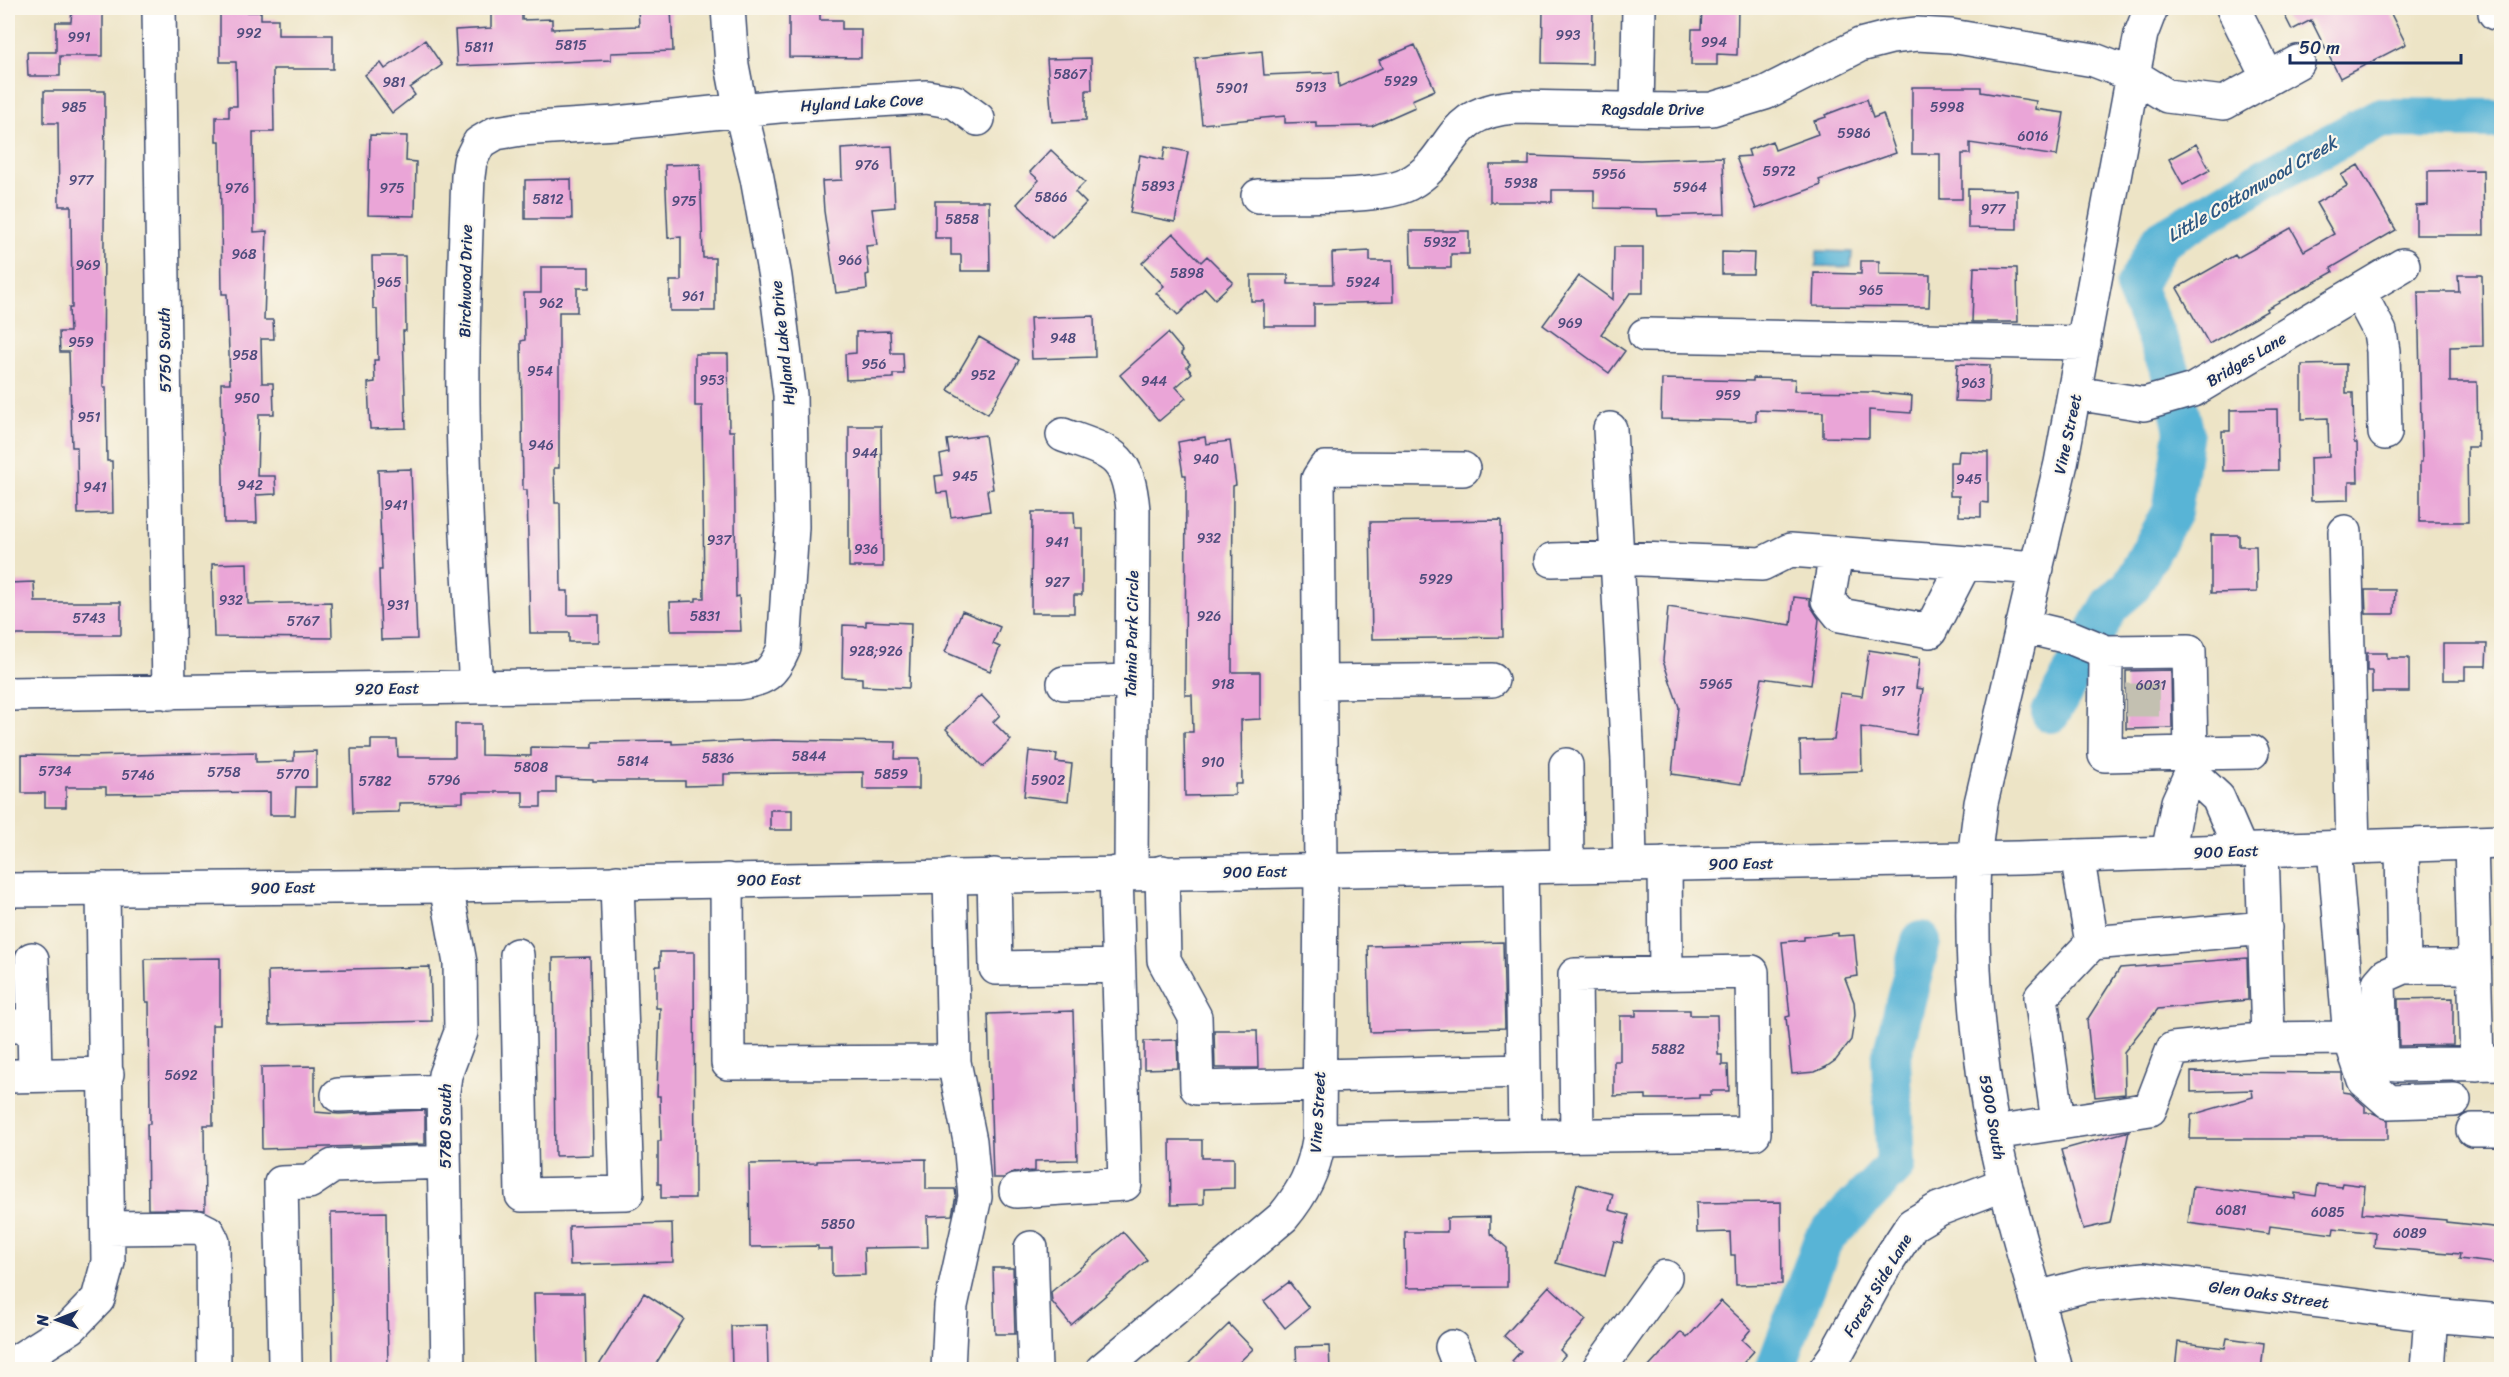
<svg xmlns="http://www.w3.org/2000/svg" width="2509" height="1377" viewBox="0 0 2509 1377" font-family="Sriracha,sans-serif">
<rect width="100%" height="100%" fill="#fbf7ec"/>
<filter id="ink" filterUnits="userSpaceOnUse"><feTurbulence type="fractalNoise" baseFrequency=".0167" numOctaves="2"/><feDisplacementMap in="SourceGraphic" scale="12" xChannelSelector="R" yChannelSelector="G"/><feConvolveMatrix kernelMatrix="1 2 1 2 8 2 1 2 1" color-interpolation-filters="sRGB"/></filter>
<filter id="wash" filterUnits="userSpaceOnUse"><feTurbulence type="fractalNoise" baseFrequency=".008" numOctaves="4" result="noise"/><feDisplacementMap in="SourceGraphic" scale="24" xChannelSelector="R" yChannelSelector="G"/><feGaussianBlur stdDeviation="1.35" result="paint"/><feColorMatrix in="noise" values="0 0 0 0 0 0 0 0 0 0 0 0 0 0 0 0 0 1.4 0 .05"/><feComposite in="paint" operator="in"/></filter>
<g filter="url(#wash)">
<rect width="100%" height="100%" fill="#ede4c6"/>
<path fill="#58b4d6" stroke="#3a729a" stroke-width="1.5" d="M1817 251 1852 252 1851 267 1816 266Z"/>
<g fill="none" stroke-linecap="round" stroke-linejoin="round">
<path stroke="#58b4d6" stroke-width="40" d="M2051 713 2110 605 2130 588 2172 512 2184 431 2170 370 2135 287 2161 240 2267 177 2379 118 2502 119
M1775 1370 1823 1240 1896 1165 1891 1059 1921 941"/>
</g>
<g id="blocks">
<path fill="#eaa5d7" d="M72 8H103V56H60V76H28L27 52H56V22H71Z
M491 8H522V20L552 19V29L639 26 638 8H671L673 51 611 53V60L457 66 455 30 491 28Z
M789 8H820V20H842V29H861V58L789 57Z
M1543 8H1593L1592 64 1542 63Z
M1702 8H1738L1737 55 1717 54V65H1691L1692 29H1701Z
M2281 8H2388L2406 44 2340 78 2311 20 2292 30Z
M220 12H261V19H278V35H333V69H273L274 132H253L254 232 267 231 264 320H273L274 339H261L262 383H273L274 414H259L257 476H275L276 494 256 495 257 523H224L221 383H230L227 294H222L220 141H216V117H229V106H237L236 62H220Z
M425 40 442 65 410 88 415 95 392 113 365 75 381 63 385 69Z
M1415 45 1435 90 1412 100 1415 107 1372 126 1316 127V122L1285 123V116L1202 124 1195 58 1262 51 1264 75 1338 72 1339 87 1382 68 1379 60Z
M1091 58 1092 90H1086V120L1052 122 1047 59Z
M1912 87H1981V92L2036 101 2035 109 2064 113 2057 156 1970 143V154H1962V199H1940V154H1912Z
M44 91H105L103 387H106L107 461H112L113 513 78 514 77 447H72L69 352H60L59 332H70L69 308H72L71 206H59L58 123H44Z
M1867 99 1873 118 1883 114 1896 153 1819 180 1821 185 1756 209 1736 157 1750 156 1748 150 1772 141 1775 150 1818 134 1814 121 1826 117 1825 115Z
M370 135 407 136 406 161 416 162 415 216 368 215Z
M2196 144 2210 170 2183 185 2169 159Z
M892 146 895 207 872 209 877 245 866 246 869 274 866 275 867 289 836 293 824 211 822 181 842 180 841 149Z
M1165 147 1188 152 1175 222 1130 213 1140 155 1163 160Z
M1051 150 1085 182 1075 192 1086 203 1052 238 1017 204 1039 180 1030 172Z
M1529 156 1640 160 1723 157 1725 214 1658 216 1657 209 1594 208V190H1552V202H1490V165H1529Z
M700 164 703 258H715V311H670V281H681V237L668 238 665 165Z
M2358 165 2396 230 2331 268 2333 272 2266 309 2267 311 2209 344 2177 288 2235 255 2237 258 2291 228 2304 251 2334 234 2316 203 2347 186 2341 175Z
M2483 170 2484 235H2416V206L2428 205V171Z
M571 179 572 219H525V180Z
M1968 189 2017 190V229L1968 228Z
M935 201H989L990 271H961V255H951V238H935Z
M1410 231H1469V254H1451V268H1411Z
M1173 233 1201 262 1207 256 1233 282 1215 299 1205 288 1178 315 1156 293 1164 286 1142 263Z
M1614 247H1643V293H1630L1601 334 1625 351 1609 373 1543 325 1579 276 1613 300Z
M1370 251V261H1392L1393 302 1314 304V326H1264V301H1251V275H1288V284H1333L1332 253Z
M1722 252 1754 253 1753 274H1722Z
M372 256H405L406 331H403L406 428 370 429 368 383 375 382 374 360H378L377 309 373 308Z
M1861 261H1879V274L1930 275 1929 307 1813 306 1814 273 1861 274Z
M541 267H589V288H577V312H559V468H554L555 503H560L561 591H568V615H599V642H569V633H530L527 490H523L521 341 525 340 524 293H541Z
M1974 267 2017 268 2018 322H1972Z
M2458 275H2482L2483 346 2450 347V382H2477L2478 447H2467L2468 522H2420V462H2422L2418 292H2459Z
M1094 316 1095 357 1032 359 1030 318Z
M890 331 891 353H903L904 374H893V378L846 380 845 354 856 353V332Z
M1168 333 1183 351 1181 353 1190 364 1187 367 1192 373 1176 387 1186 398 1159 421 1120 375Z
M979 337 1019 360 988 414 948 390Z
M695 354H728L729 431H734L736 597 739 596 741 631H671L670 602 696 601V598H704L702 406H695Z
M1957 364 1990 365 1989 402 1955 401Z
M2346 364V393H2353L2354 443H2357L2358 482H2349V500L2311 501 2310 458 2329 457 2328 418 2302 419V365Z
M1753 378 1795 379 1794 391 1870 392 1912 396 1911 413 1869 410V438L1823 437V412L1756 410V421L1661 419 1662 379 1753 381Z
M2277 409 2278 470 2223 471 2222 431H2230V410Z
M849 426H881L883 567H849Z
M985 435 993 489 987 490 990 511 951 517 947 492 937 493 935 476 943 475 940 455 949 453 947 440Z
M1205 437 1206 444 1230 441 1236 485 1233 486 1232 672H1260V719L1241 720 1242 784H1235V795L1185 796 1184 732H1193L1192 695H1185L1186 475H1183L1178 442Z
M1959 451 1988 452V503L1981 502V517L1959 516V496H1950V462H1958Z
M411 469 417 639 381 640 379 570H382L378 470Z
M1032 512H1074L1075 528H1082V595H1074V613H1031Z
M1501 520 1503 637 1372 639 1370 522Z
M2211 535H2239V546H2256L2257 592 2211 593Z
M247 563 248 604 331 602 332 638 214 637 212 564Z
M34 582 35 602H121V635H8V583Z
M2365 590H2395L2394 614H2366Z
M1794 597 1810 599V605L1819 619 1811 685 1762 678 1741 784 1672 774 1679 707 1663 661 1668 607 1791 625Z
M962 611 1000 627 993 644 1000 647 990 671 945 652Z
M866 621 911 623 909 688 862 686V678L842 677 843 625 866 626Z
M2443 644H2487L2486 666H2465V680H2443Z
M1869 650 1920 658 1916 688 1923 689 1916 735 1861 727 1862 771 1801 773 1800 741 1834 740 1840 693 1862 696Z
M2367 653H2387V658H2409V692H2372V671H2367Z
M2171 670 2172 728 2126 729V671Z
M981 695 1000 715 993 722 1011 740 983 767 946 729Z
M455 724H481V755L531 756V747L593 748V742L672 741V744L774 740 896 742 895 759H919V789H863V772L724 774V785L685 786V781H593V779L556 778V793H541V807H523V792H463V802L399 803V812L353 813 351 749H371V740H397L398 757H455Z
M316 751V787H296L295 815H270V792L106 794V787H66V807H45V793H22V755L89 756 256 752V762L294 761V752Z
M1029 751 1057 754 1056 762 1072 764 1068 801 1024 796Z
M770 810H792V830H770Z
M1838 933V936L1854 935 1858 976 1845 978 1854 1002 1855 1015 1851 1040 1836 1060 1826 1067 1815 1072 1792 1074 1786 1017 1790 1016 1782 942 1804 940V937Z
M1503 942 1505 1028 1370 1032 1368 946Z
M660 952H694L695 1198H661V1184H658V1141H661L660 1096H657L660 1008H656V966H660Z
M590 957 593 1155 555 1156 553 958Z
M220 958V1025H212L213 1125H204L205 1210 148 1209 147 1124H150L149 1002H146L145 959Z
M2247 958 2248 1000 2158 1009 2124 1052 2125 1094 2095 1097 2087 1020 2120 968Z
M430 967 432 1021 269 1025 268 971Z
M2453 998V1045L2399 1046 2398 999Z
M1636 1010H1690V1015H1717L1718 1055H1722V1065H1728L1729 1091H1711V1095H1699V1098L1674 1099H1646V1095L1614 1096V1061H1620V1016H1636Z
M1073 1011 1077 1160 1035 1161V1171L1015 1172 1004 1178H993L988 1014Z
M1214 1030H1257L1258 1068H1215Z
M1177 1040 1178 1068 1144 1069V1041Z
M315 1066V1112L339 1114 425 1110V1144L262 1149 261 1067Z
M2191 1072 2342 1073 2343 1092 2350 1093 2365 1106V1113H2373L2388 1120V1139H2190L2191 1115 2253 1097 2252 1090 2191 1092Z
M2129 1131 2110 1223 2083 1229 2061 1150Z
M1170 1140H1202V1158H1234V1188L1204 1189V1204L1171 1205Z
M926 1159V1189H955L956 1196 952 1215 927 1216 928 1247 864 1248 865 1275 832 1276V1249H818V1246L750 1247 749 1164 817 1163V1161Z
M2342 1183 2365 1186 2362 1213 2446 1220V1222L2502 1228V1264L2459 1259 2460 1254 2374 1247 2375 1233 2334 1228 2333 1234 2270 1226 2269 1234 2188 1223 2193 1186 2295 1199V1193L2316 1196 2318 1184 2341 1187Z
M1577 1184 1613 1194 1609 1210 1629 1215 1622 1243 1614 1241 1605 1276 1556 1263Z
M1781 1202 1782 1284 1736 1285 1735 1255H1731L1730 1232 1697 1233 1696 1203Z
M386 1212 388 1370H333L331 1213Z
M1490 1217V1233L1507 1248V1287L1406 1288 1405 1232H1447V1218Z
M672 1223 673 1262 570 1265 569 1226Z
M1123 1232 1147 1260 1071 1325 1052 1302 1051 1292Z
M993 1268H1013L1015 1334H995Z
M1289 1282 1309 1308 1285 1328 1264 1301Z
M1549 1286 1586 1320 1560 1350 1565 1355 1552 1370H1521L1512 1361 1521 1351 1504 1336Z
M534 1293H584L586 1370H536Z
M644 1293 684 1319 652 1370H596Z
M1721 1301 1751 1329 1742 1340 1754 1351 1737 1370H1646L1681 1332 1687 1338Z
M1229 1324 1253 1349 1231 1370H1182Z
M767 1325 768 1370H732L731 1326Z
M2227 1338 2264 1343 2261 1370H2175L2178 1342 2225 1348Z
M1329 1346 1330 1370H1297L1296 1347Z"/>
</g>
</g>
<g filter="url(#ink)">
<use href="#blocks" fill-opacity="0" stroke="#3a4a6e" stroke-width="1.5"/>
<g fill="none" stroke-linecap="round" stroke-linejoin="round">
<path stroke="#c3c0b1" stroke-width="33" stroke-dasharray="33 16" stroke-linecap="butt" d="M2126 700H2176"/>
<g stroke="#3a4a6e" stroke-width="36">
<path id="minor" d="M159 8 169 693
M2233 8 2268 78
M2495 13H2502
M1637 109 1639 8
M1258 196C1293 195 1381 199 1408 184 1457 158 1442 112 1515 107L1675 110 1712 109 1765 93 1860 45 1891 37 1917 34 1951 36 2094 60 2133 75 2167 96 2224 103 2298 62
M2359 292 2380 332 2383 351 2385 433
M1645 335 2084 343
M2075 393 2144 404 2193 390 2403 265
M1610 429 1628 761 1630 865
M1063 435C1112 453 1128 453 1133 510L1131 873
M2345 532 2353 847
M1836 554 1828 600 1840 615 1930 631 1965 563
M1552 560 1617 558 1762 564 1790 550 2037 568
M2022 626 2072 638 2106 652
M1320 682 1492 680
M1064 683 1131 681
M476 687C470 593 464 499 463 404 462 328 465 252 468 176L470 161 479 143 496 133 521 129 616 123 779 106 927 97 955 102 978 119
M8 694 737 683C765 680 773 674 784 648L792 527 790 395 775 277 757 178 741 112 732 65 728 8
M1566 765 1567 866
M2191 773 2218 798 2241 851
M2471 843 2477 1064
M2402 846 2404 967H2473
M2262 850 2268 1039 2350 1038 2334 848
M2168 853 2178 802 2191 773V753L2105 755 2106 652 2189 651 2191 753 2252 752
M2077 856 2092 943
M1974 859 1981 803 2061 463 2133 75 2141 34 2151 8
M1665 864 1666 973
M1162 872 1164 960 1195 1017 1197 1088 1320 1085
M994 875 996 968 1118 966
M727 880 728 1063 954 1062 950 876
M446 886 460 963 461 1032 445 1075 443 1091 448 1370
M517 955 522 1195 627 1193 617 882
M32 959 34 1026
M2404 967 2386 975 2379 983 2381 1056 2385 1062 2395 1065 2502 1063
M8 1026H34L35 1075
M2350 1038 2364 1080 2389 1102 2454 1100
M8 1076 107 1074
M1319 1076 1524 1071
M338 1095 443 1091
M2058 1122 2041 997 2092 943 2265 928
M2473 1130H2502
M1994 1133 2150 1109 2173 1049 2268 1039
M1525 1136 1754 1133 1752 972 1575 975 1577 1134
M1319 1140 1525 1136 1521 867
M1016 1191 1125 1184 1116 873
M108 1228 198 1227 208 1232 213 1242 214 1370
M1031 1248 1035 1370
M2038 1298 2087 1285 2144 1279 2431 1315 2502 1321
M1452 1347 1461 1370
M285 1363 281 1183 309 1182 333 1166 444 1162
M8 1367 71 1327 98 1299 108 1262 103 889
M948 1370 951 1306 975 1197 970 1141 954 1062
M1102 1370 1283 1217C1303 1193 1314 1171 1319 1140L1321 870 1318 479 1325 468 1463 469
M1598 1370 1665 1277
M1825 1370 1835 1356 1883 1269 1912 1225 1939 1209 2005 1184
M2427 1370 2431 1315"/>
</g>
<g stroke="#3a4a6e" stroke-width="36">
<path id="major" d="M1974 859C1970 951 1976 1045 1994 1136 2010 1215 2036 1291 2056 1370
M8 890 446 886 2018 858 2502 842"/>
</g>
<use href="#minor" stroke="#fff" stroke-width="33"/>
<use href="#major" stroke="#fff" stroke-width="33"/>
</g>
</g>
<g text-anchor="middle" stroke-width="4.5" stroke-linejoin="round" paint-order="stroke">
<g font-size="14" fill="#4f4c7c">
<text x="249" y="38">992</text>
<text x="1568" y="40">993</text>
<text x="79" y="42">991</text>
<text x="1714" y="47">994</text>
<text x="571" y="50">5815</text>
<text x="479" y="52">5811</text>
<text x="1070" y="79">5867</text>
<text x="1401" y="86">5929</text>
<text x="394" y="87">981</text>
<text x="1311" y="92">5913</text>
<text x="1232" y="93">5901</text>
<text x="74" y="112">985</text>
<text x="1947" y="112">5998</text>
<text x="1854" y="138">5986</text>
<text x="2033" y="141">6016</text>
<text x="867" y="170">976</text>
<text x="1779" y="176">5972</text>
<text x="1609" y="179">5956</text>
<text x="81" y="185">977</text>
<text x="1521" y="188">5938</text>
<text x="1158" y="191">5893</text>
<text x="1690" y="192">5964</text>
<text x="237" y="193">976</text>
<text x="392" y="193">975</text>
<text x="1051" y="202">5866</text>
<text x="548" y="204">5812</text>
<text x="684" y="206">975</text>
<text x="1993" y="214">977</text>
<text x="962" y="224">5858</text>
<text x="1440" y="247">5932</text>
<text x="244" y="259">968</text>
<text x="850" y="265">966</text>
<text x="88" y="270">969</text>
<text x="1187" y="278">5898</text>
<text x="389" y="287">965</text>
<text x="1363" y="287">5924</text>
<text x="1871" y="295">965</text>
<text x="693" y="301">961</text>
<text x="551" y="308">962</text>
<text x="1570" y="328">969</text>
<text x="1063" y="343">948</text>
<text x="81" y="347">959</text>
<text x="245" y="360">958</text>
<text x="874" y="369">956</text>
<text x="540" y="376">954</text>
<text x="983" y="380">952</text>
<text x="712" y="385">953</text>
<text x="1154" y="386">944</text>
<text x="1973" y="388">963</text>
<text x="1728" y="400">959</text>
<text x="247" y="403">950</text>
<text x="89" y="422">951</text>
<text x="541" y="450">946</text>
<text x="865" y="458">944</text>
<text x="1206" y="464">940</text>
<text x="965" y="481">945</text>
<text x="1969" y="484">945</text>
<text x="250" y="490">942</text>
<text x="95" y="492">941</text>
<text x="396" y="510">941</text>
<text x="1209" y="543">932</text>
<text x="719" y="545">937</text>
<text x="1057" y="547">941</text>
<text x="866" y="554">936</text>
<text x="1436" y="584">5929</text>
<text x="1057" y="587">927</text>
<text x="231" y="605">932</text>
<text x="398" y="610">931</text>
<text x="705" y="621">5831</text>
<text x="1209" y="621">926</text>
<text x="89" y="623">5743</text>
<text x="303" y="626">5767</text>
<text x="876" y="656">928;926</text>
<text x="1223" y="689">918</text>
<text x="1716" y="689">5965</text>
<text x="2151" y="690">6031</text>
<text x="1893" y="696">917</text>
<text x="809" y="761">5844</text>
<text x="718" y="763">5836</text>
<text x="633" y="766">5814</text>
<text x="1213" y="767">910</text>
<text x="531" y="772">5808</text>
<text x="55" y="776">5734</text>
<text x="224" y="777">5758</text>
<text x="293" y="779">5770</text>
<text x="891" y="779">5859</text>
<text x="138" y="780">5746</text>
<text x="444" y="785">5796</text>
<text x="1048" y="785">5902</text>
<text x="375" y="786">5782</text>
<text x="1668" y="1054">5882</text>
<text x="181" y="1080">5692</text>
<text x="2231" y="1215">6081</text>
<text x="2328" y="1217">6085</text>
<text x="838" y="1229">5850</text>
<text x="2410" y="1238">6089</text>
</g>
<g font-size="16" fill="#1b2f5e" stroke="#fbf7ec">
<text transform="translate(862 102) rotate(-3)" y="6">Hyland Lake Cove</text>
<text x="1653" y="115">Ragsdale Drive</text>
<text transform="translate(465 281) rotate(-89)" y="6">Birchwood Drive</text>
<text transform="translate(782 343) rotate(-96)" y="6">Hyland Lake Drive</text>
<text transform="translate(164 350) rotate(-91)" y="6">5750 South</text>
<text transform="translate(2246 359) rotate(-31)" y="6">Bridges Lane</text>
<text transform="translate(2067 434) rotate(-78)" y="6">Vine Street</text>
<text transform="translate(1131 634) rotate(-89)" y="6">Tahnia Park Circle</text>
<text transform="translate(387 688) rotate(-1)" y="6">920 East</text>
<text transform="translate(2226 851) rotate(-2)" y="6">900 East</text>
<text transform="translate(1741 863) rotate(-1)" y="6">900 East</text>
<text transform="translate(1255 871) rotate(-1)" y="6">900 East</text>
<text transform="translate(769 879) rotate(-1)" y="6">900 East</text>
<text transform="translate(283 887) rotate(-1)" y="6">900 East</text>
<text transform="translate(1317 1112) rotate(-87)" y="6">Vine Street</text>
<text transform="translate(1993 1117) rotate(80)" y="6">5900 South</text>
<text transform="translate(445 1126) rotate(-90)" y="6">5780 South</text>
<text transform="translate(1877 1285) rotate(-59)" y="6">Forest Side Lane</text>
<text transform="translate(2269 1294) rotate(8)" y="6">Glen Oaks Street</text>
</g>
<g font-size="18" font-style="italic" fill="#2d5782" stroke="#fbf7ec">
<text transform="translate(2252 189) rotate(-30)" y="6">Little Cottonwood Creek</text>
</g>
</g>
<rect width="2509" height="1377" fill="none" stroke="#fbf7ec" stroke-width="30"/>
<g transform="translate(57 1320) rotate(269)" stroke="#fbf7ec" stroke-width="4.5" paint-order="stroke">
<path d="M0-4.5L10 22L0 15L-10 22Z" fill="#1b2f5e"/>
<text y="-9" font-size="16" font-weight="bold" text-anchor="middle" fill="#1b2f5e">N</text>
</g>
<path d="M2290 54v9h171v-9" fill="none" stroke="#1b2f5e" stroke-width="3"/>
<text x="2299" y="54" font-size="18" fill="#1b2f5e" stroke="#fbf7ec" stroke-width="4.5" paint-order="stroke">50 m</text>
</svg>
